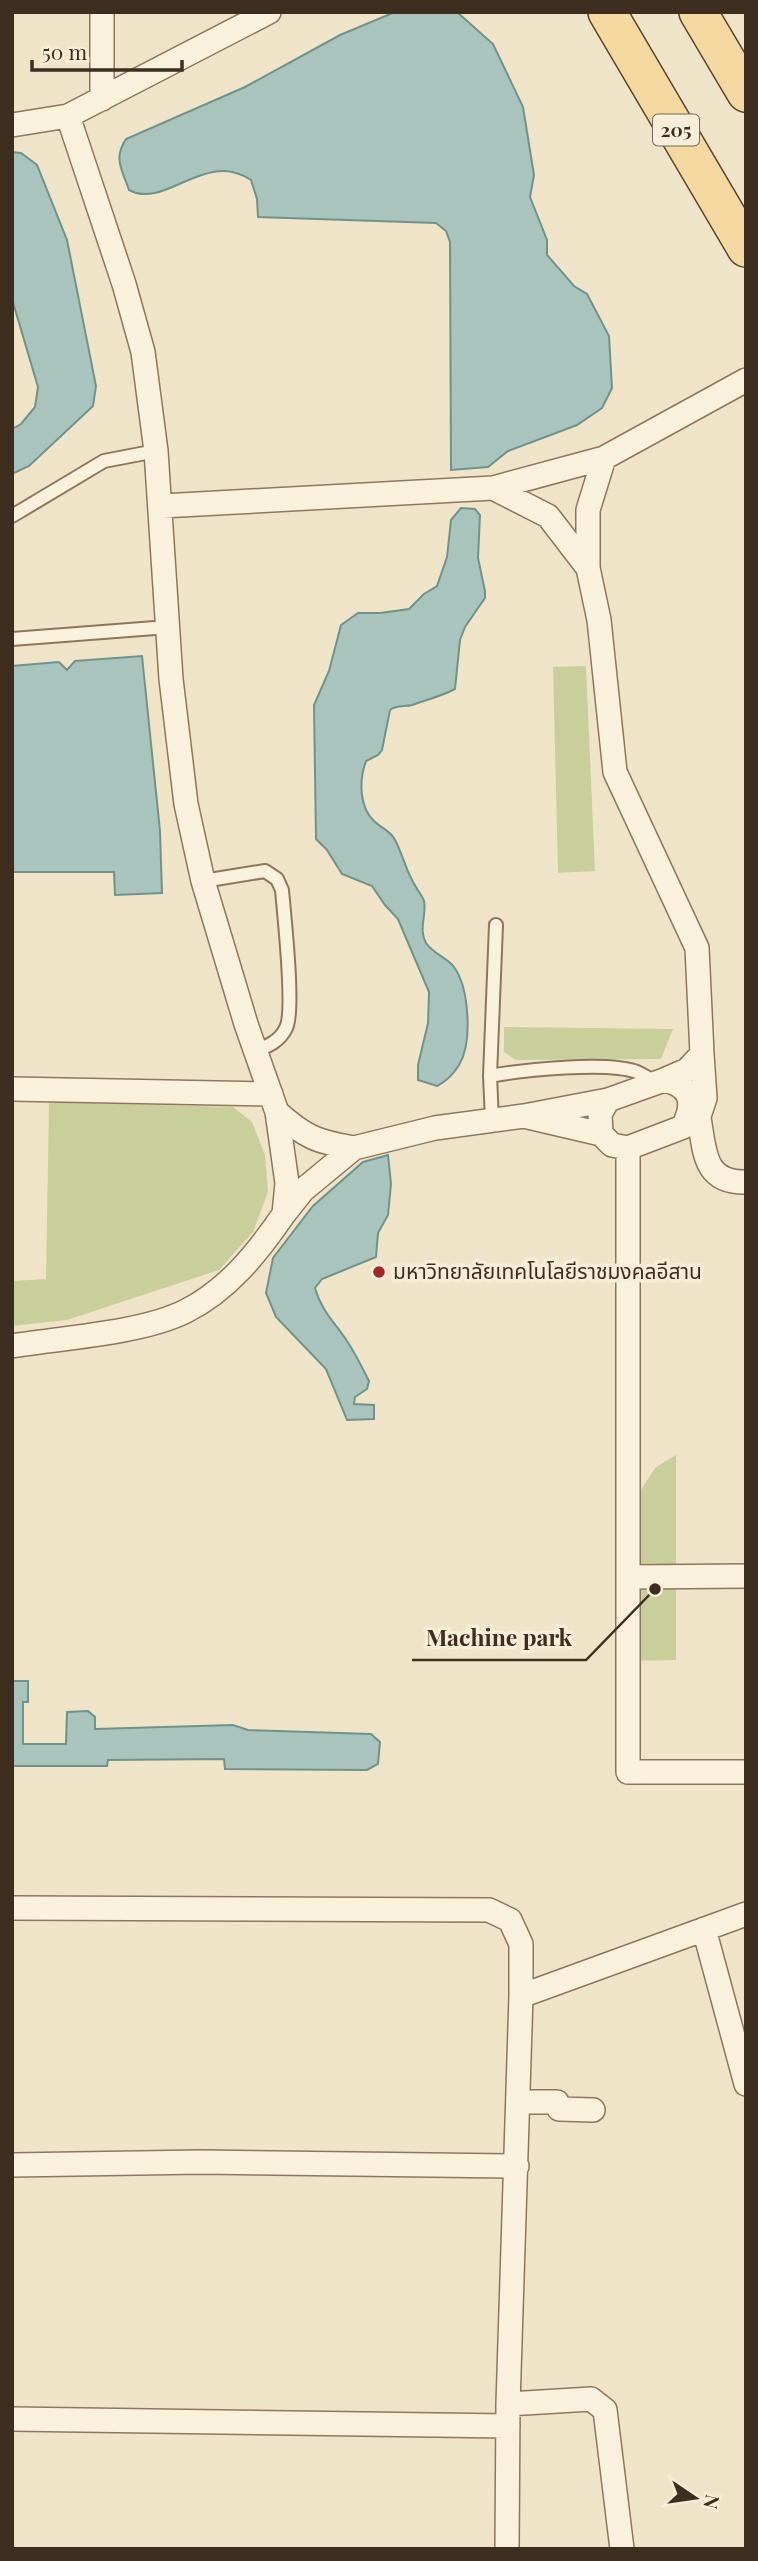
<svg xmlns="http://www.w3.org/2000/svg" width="758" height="2561" viewBox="0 0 758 2561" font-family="'Playfair Display','Noto Sans Thai',serif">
<rect width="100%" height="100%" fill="#f0e4c8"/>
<path fill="#c9cf9b" d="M586 666 595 871 558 873 553 667Z
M504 1027 673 1029 661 1059 516 1060 504 1052Z
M49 1102 233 1107 252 1122 265 1155 268 1192 253 1232 219 1270 67 1320 12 1326V1281L46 1279Z
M676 1455V1660L633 1661V1519L640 1491 656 1467Z"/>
<path fill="#a9c4bc" stroke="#6f938a" stroke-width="2" d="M395 12H457L493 44 523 107 534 175 530 197 547 240V255L574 286 587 294 609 336 612 388 602 408 577 425 508 451 488 467 451 470 450 242 446 231 436 223 258 217 257 199 251 180C204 149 166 210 129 190 122 169 113 159 126 139L245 87 340 35Z
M12 152 21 153 37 165 67 240 96 386 93 406 29 466 12 474V429L21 424 35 407 38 387 12 299Z
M461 508 475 509 480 515 478 558 485 591V598L465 627 460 640 455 689C442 696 426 700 412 705 404 707 397 705 390 710L382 750 378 755 366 761C359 780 359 807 374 821 380 827 390 831 394 838 403 854 406 872 416 887 418 891 423 897 424 901 427 915 418 929 426 943 433 954 447 957 454 967 469 988 473 1042 459 1065 453 1075 447 1081 437 1086L418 1080V1065L428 1023 429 992 398 919 385 905 372 886 342 874 327 850 316 839 314 705 329 671 341 625 358 613H380L409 609 424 594 437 586 447 557 451 520Z
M142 656 160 831 162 893 115 895 114 872H12V666L59 662 67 670 75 661Z
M388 1155 391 1184 388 1215 378 1233 376 1257 322 1279 315 1288C321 1310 335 1323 347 1341 355 1353 362 1367 369 1381L367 1389 355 1397 354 1404 374 1405V1419L347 1420 326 1369 276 1317 266 1293 273 1258 313 1206 363 1162Z
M12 1681H28V1702H23V1744H66L67 1712 88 1711 95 1717V1729L233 1725 248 1730 371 1734 380 1742 378 1764 367 1770 225 1769 224 1759 108 1760 107 1766H12Z"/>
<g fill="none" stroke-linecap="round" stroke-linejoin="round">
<g stroke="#8d765c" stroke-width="16">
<path id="service" d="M12 516 104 461 156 451
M12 639 168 627
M203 881 265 871 277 879 282 890C284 914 295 1011 286 1028 280 1041 268 1046 256 1051
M490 1076 496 925
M492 1120 490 1076C522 1070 608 1061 637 1072 644 1075 650 1079 656 1083"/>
</g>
<g stroke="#8d765c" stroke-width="26">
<path id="minor" d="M102 99V12
M68 116 124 284 143 352 156 451 171 679 186 804 203 881 246 1024 277 1112
M12 125 68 116 269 12
M604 458 588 510V568L599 620 615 772 697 948 702 1054
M493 488 548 516 588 568
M162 506 493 488 604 458 746 380
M664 1080C692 1086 695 1103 683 1127L628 1148 612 1145 601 1134 600 1114 608 1100Z
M664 1080 687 1070 702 1054 705 1098 698 1119
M12 1089 271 1094
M699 1118C705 1151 703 1183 746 1182
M601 1134 524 1116 608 1100
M354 1148C317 1142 305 1137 277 1112L287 1183 284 1214 303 1190 354 1148 435 1128 524 1116
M628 1148V1772H746
M12 1346C62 1338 143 1333 186 1311 228 1290 258 1252 284 1214
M628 1577 746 1576
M12 1908 489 1910 510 1920 521 1944V1996L746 1914
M704 1929 746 2084
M518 2102H557L559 2109 593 2110
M12 2165 201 2162 517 2166
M508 2404 591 2399 605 2410 622 2549
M12 2419 508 2426
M507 2549 508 2404 521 1996"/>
</g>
<g stroke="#5b4430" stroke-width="40">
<path id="primary" d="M607 12 746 248
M698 12 746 93"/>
</g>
<use href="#service" stroke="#faf1dc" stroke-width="12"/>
<use href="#minor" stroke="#faf1dc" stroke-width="23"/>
<use href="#primary" stroke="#f3d9a0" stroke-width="37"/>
</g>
<circle fill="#9e2a2b" stroke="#f7eed8" stroke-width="2.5" cx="379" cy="1272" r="7"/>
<g text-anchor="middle" stroke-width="7" stroke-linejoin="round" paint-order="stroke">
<rect fill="#f7eed8" stroke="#756857" stroke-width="2" x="653" y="114.5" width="46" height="31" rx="5"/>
<g font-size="19" font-weight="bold" fill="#3d2e20">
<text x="676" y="137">205</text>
</g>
<g font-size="21" fill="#3d2e20" stroke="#f7eed8" text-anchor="start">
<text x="393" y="1279">มหาวิทยาลัยเทคโนโลยีราชมงคลอีสาน</text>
</g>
</g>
<path fill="none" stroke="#3d2e20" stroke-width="2.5" d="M655 1589L586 1660H412"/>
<circle fill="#3d2e20" stroke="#f7eed8" stroke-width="2.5" cx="655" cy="1589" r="7"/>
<g font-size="23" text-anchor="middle" font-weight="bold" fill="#3d2e20" stroke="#f7eed8" stroke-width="7" stroke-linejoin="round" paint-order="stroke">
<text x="499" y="1646">Machine park</text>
</g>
<rect width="758" height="2561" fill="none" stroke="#3d2e20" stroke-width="28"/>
<g transform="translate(695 2498) rotate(103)" stroke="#f7eed8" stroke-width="5" paint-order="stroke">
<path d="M0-5L12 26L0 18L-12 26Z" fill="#3d2e20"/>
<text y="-10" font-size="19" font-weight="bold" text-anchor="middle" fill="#3d2e20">N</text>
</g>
<path d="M32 60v10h150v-10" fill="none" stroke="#3d2e20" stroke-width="3.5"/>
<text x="42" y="60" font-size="21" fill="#3d2e20" stroke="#f7eed8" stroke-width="5" paint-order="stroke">50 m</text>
</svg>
